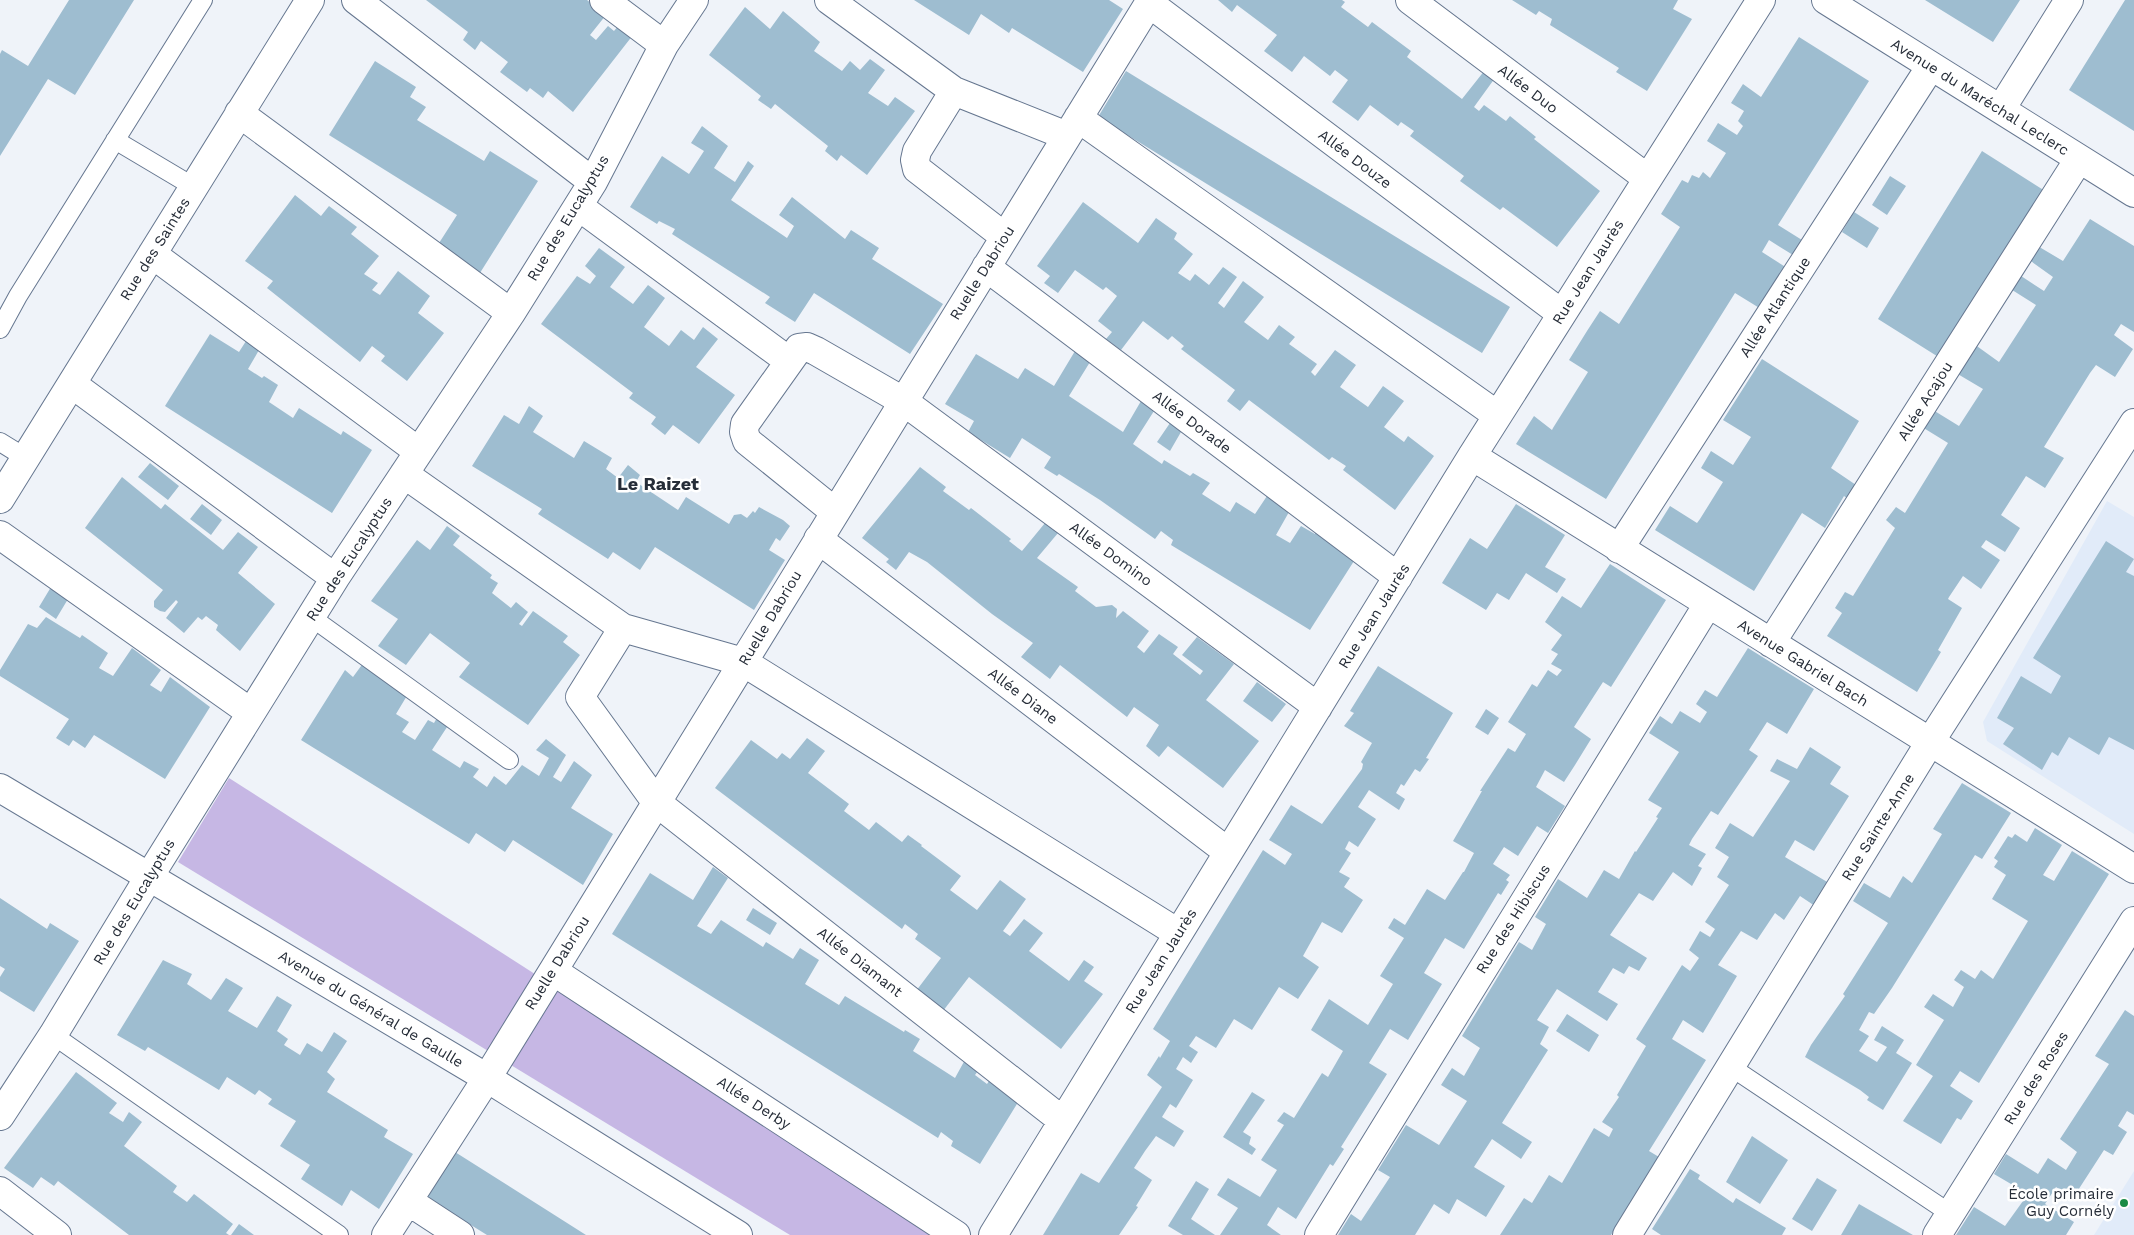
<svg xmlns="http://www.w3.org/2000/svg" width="2134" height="1235" viewBox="0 0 2134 1235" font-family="'Work Sans',sans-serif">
<rect width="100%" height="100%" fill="#eff3f9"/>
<path fill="#e1ebf9" d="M2107 501 2134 517V834L1987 741 1983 722Z
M2134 1171V1235H2094Z"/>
<path fill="#c6b7e4" d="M229 778 942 1235H790L178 862Z"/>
<path fill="#9ebdd0" d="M69 0H134L75 95 48 79 0 156V54L2 50 28 66Z
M426 0H587L606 15 590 35 596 40 608 26 614 31 619 25 633 35 573 112 548 91 543 98 530 88 527 92 500 72 508 62 481 41 475 50 463 40 468 32Z
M914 0H1109L1123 9 1083 72 1012 28 1009 33 981 14 969 35Z
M1218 0H1342L1345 2 1341 7 1368 27 1372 22 1411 51 1407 57 1462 99 1485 70 1495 78 1474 107 1479 111 1484 105 1506 121 1510 116 1536 137 1534 139 1600 191 1557 247 1503 207 1500 210 1460 181 1464 176 1410 136 1414 131 1401 122 1398 126 1370 105 1358 121 1332 102 1348 80 1335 70 1330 76 1304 56 1292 72 1264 51 1277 35 1237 5 1232 12Z
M1512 0H1678L1673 9 1692 19 1647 91 1616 72 1619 68 1550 25 1552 19 1539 11 1536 15Z
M1925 0H2020L1993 42Z
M2125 0H2134V131L2069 90Z
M745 7 770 29 783 11 820 42 814 51 842 71 850 61 860 70 870 59 885 70 868 93 888 106 895 97 915 111 867 175 841 155 837 161 825 151 828 146 775 104 771 109 758 100 761 96 709 55Z
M1799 37 1869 81 1778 225 1802 240 1793 255 1769 240 1762 252 1787 268 1761 309 1735 293 1606 499 1516 444 1534 416 1552 430 1553 428 1588 372 1569 360 1587 331 1600 311 1619 324 1680 227 1661 214 1682 180 1688 183 1692 175 1699 178 1703 172 1710 178 1726 153 1707 141 1718 123 1737 135 1743 126 1738 121 1744 111 1731 103 1743 84 1761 97Z
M375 61 416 87 410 97 426 107 417 120 484 161 490 151 538 181 473 284 432 254 457 215 329 135Z
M1126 71 1510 307 1482 353 1098 117Z
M702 126 728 146 714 168 735 182 748 161 754 166 731 200 787 238 794 226 779 215 792 197 845 239 851 230 879 248 872 259 943 304 910 354 814 293 795 322 765 303 770 297 672 234 675 229 659 221 657 224 630 207 662 156 689 174 704 151 691 143Z
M1982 151 2045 191 1940 358 1878 319Z
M1890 176 1906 186 1887 215 1872 205Z
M295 195 321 216 329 206 357 227 351 234 379 256 364 274 378 283 372 290 380 295 398 271 430 296 418 313 444 333 407 381 381 361 385 356 372 346 360 362 267 288 273 281 245 261Z
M1083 202 1138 243 1156 218 1177 233 1174 239 1193 254 1178 273 1190 281 1195 274 1209 285 1223 267 1237 277 1218 303 1224 308 1243 281 1264 297 1244 322 1268 340 1279 325 1295 337 1289 344 1317 364 1311 372 1315 376 1335 350 1356 365 1340 387 1368 407 1383 386 1404 401 1384 427 1404 442 1408 436 1434 456 1395 510 1343 470 1346 466 1332 457 1329 460 1249 400 1240 411 1227 401 1235 390 1181 349 1184 346 1172 336 1168 340 1143 321 1121 350 1106 339 1112 332 1098 321 1117 296 1106 287 1103 290 1075 270 1058 293 1044 283 1050 276 1037 266Z
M1854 212 1879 228 1867 248 1842 232Z
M2090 219 2134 246V332L2121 324 2114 335 2133 349 2115 377 2096 365 2090 373 2044 447 2064 458 2045 488 2026 476 2001 515 2020 528 2012 541 2005 552 1986 540 1981 547 2000 560 1981 589 1963 576 1949 597 1948 599 1962 608 1938 650 1941 652 1917 692 1827 636 1842 613 1835 608 1845 592 1853 596 1895 528 1886 520 1896 507 1905 513 1948 443 1922 427 1933 410 1959 426 1983 389 1956 373 1974 344 1999 362 2036 305 2009 288 2018 274 2044 291 2053 277 2028 259 2036 245 2063 261Z
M599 248 625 267 610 287 633 304 648 285 665 298 644 327 669 346 681 330 694 340 703 327 718 339 696 367 735 395 699 444 673 425 665 435 651 424 656 417 629 398 633 393 541 324 577 276 590 284 596 276 585 266Z
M210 334 239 352 246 341 259 350 248 369 262 378 264 376 278 385 269 402 293 418 299 408 341 435 343 431 372 450 332 513 165 406Z
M1075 351 1090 362 1069 396 1123 432 1141 401 1154 411 1133 444 1162 464 1164 460 1190 476 1193 473 1210 483 1202 494 1230 512 1236 502 1255 514 1267 496 1289 512 1276 535 1290 543 1301 526 1315 534V532L1354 561 1310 630 1171 545 1173 540 1161 531 1155 539 1100 500 1059 474 1057 476 1044 468 1051 457 1022 438 1010 458 997 450 968 432 974 421 945 404 976 354 1018 379 1025 368 1054 386Z
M1762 359 1859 421 1831 468 1856 485 1849 500 1844 496 1825 528 1802 513 1754 591 1655 530 1670 506 1697 523 1700 519 1723 482 1701 468 1711 451 1733 465 1751 437 1723 420Z
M529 406 543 416 533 432 574 458 584 441 612 458 606 469 618 478 628 465 640 475 636 482 678 510 686 497 729 524 734 515 741 514 747 518 753 511 755 513 759 507 783 520 790 526 780 541 776 538 769 550 785 560 754 610 655 547 640 570 613 552 608 559 538 514 542 509 472 466 504 415 519 424Z
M1170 423 1181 432 1170 451 1157 442Z
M150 463 179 486 168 500 138 477Z
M920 467 946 487 943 491 969 510 971 508 1011 539 1009 541 1022 551 1045 523 1058 533 1037 558 1078 587 1075 591 1096 607 1112 605 1117 609 1116 618 1123 611 1149 631 1137 647 1144 653 1159 634 1178 647 1173 654 1200 675 1203 671 1182 655 1197 637 1234 664 1206 700 1259 741 1223 788 1168 746 1159 757 1146 746 1159 725 1134 707 1127 717 1060 665 1050 679 1021 657 1033 643 992 614 927 562 909 552 896 570 886 562 889 559 862 538Z
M122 477 161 509 165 504 223 550 238 532 258 547 238 573 275 604 240 651 216 630 218 625 206 616 202 620 198 617 184 633 166 618 178 602 176 600 165 612 160 611 154 607V601L163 590 85 528Z
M202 504 222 520 211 535 190 519Z
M1516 504 1565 535 1545 567 1566 579 1557 593 1526 573 1509 600 1497 593 1486 610 1442 583 1470 538 1487 549Z
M447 526 460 536 453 545 492 575 490 578 498 583 492 593 511 608 516 602 528 612 519 624 522 626 533 611 568 636 563 642 580 655 528 725 459 677 470 663 430 633 406 665 378 646 398 619 371 601 417 540 430 550Z
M2106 541 2134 559 2126 572 2134 576V750L2109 737 2099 755 2069 737 2058 756 2052 752 2042 770 2003 744 2014 728 1997 718 2021 676 2051 694 2061 676 2033 658Z
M1610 564 1666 600 1611 687 1603 682 1574 727 1591 739 1575 765 1564 782 1545 770 1536 787 1565 806 1548 833 1537 826 1518 856 1504 847 1493 864 1510 875 1506 880 1509 882 1501 895 1498 893 1464 949 1445 938 1424 973 1442 984 1408 1040 1390 1029 1369 1063 1387 1074 1341 1147 1344 1149 1333 1166 1330 1164 1296 1219 1278 1207 1267 1225 1281 1235H1220L1238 1208 1217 1195 1228 1178 1260 1197 1277 1170 1261 1160 1284 1125 1277 1121 1284 1112 1294 1118 1322 1073 1328 1077 1343 1051 1311 1030 1329 999 1368 1025 1393 984 1380 976 1404 938 1388 928 1394 918 1405 925 1427 889 1445 900 1463 872H1464L1474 853 1453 841 1482 791H1480L1508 748 1515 752 1526 734 1508 722 1532 684 1537 687 1548 670 1557 676 1562 670 1551 664 1558 654 1551 650 1562 635 1545 622 1562 596 1581 608Z
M51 587 68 599 56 619 39 607Z
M46 617 80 638 82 635 108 653 99 668 113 676 132 648 161 670 150 685 161 692 170 677 210 707 165 779 94 735 85 748 73 740 69 746 56 738 69 719 0 676V670L28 624 37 628Z
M1748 648 1814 689 1787 734 1767 722 1749 750 1758 756 1718 815 1711 811 1692 839 1689 845 1706 854 1698 866 1702 868 1692 886 1673 872 1653 901 1639 893 1610 935 1647 958 1639 971 1629 966 1624 974 1613 968 1598 992 1618 1004 1607 1021 1557 989 1537 1020 1549 1027 1540 1044 1548 1050 1502 1123 1532 1142 1521 1159 1492 1139 1474 1167 1505 1186 1486 1217 1457 1199 1449 1214 1434 1204 1415 1235H1338L1351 1214 1361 1221 1390 1177 1378 1170 1406 1125 1439 1145 1467 1101 1441 1085 1452 1068 1464 1076 1480 1048 1462 1036 1519 942 1532 950 1546 924 1535 917 1558 879 1587 898 1604 870 1619 879 1635 851 1636 852 1658 818 1656 817 1662 808 1648 800 1679 752 1649 733 1660 716 1672 724 1680 711 1700 723 1707 712 1696 704 1705 690 1717 697Z
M364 662 408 694 396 714 409 722 402 732 415 740 428 720 434 723 438 716 449 724 432 750 460 768 464 761 479 769 473 777 487 787 494 776 506 785 522 765 539 776 549 758 536 750 546 739 566 755 553 777 561 782 574 761 592 775 571 808 613 834 583 885 513 840 505 852 476 833 469 844 301 740 345 670 353 677Z
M1378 666 1453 713 1426 758 1429 759 1420 772 1415 769 1404 786 1401 784 1396 793 1405 799 1399 810 1369 790 1358 807 1376 819 1358 847 1349 841 1345 849 1351 853 1339 872 1350 878 1344 887 1363 900 1342 933 1322 922 1303 956 1319 967 1298 999 1279 987 1252 1030 1234 1019 1216 1048 1196 1036 1189 1046 1198 1052 1191 1063 1183 1057 1176 1069 1193 1080 1176 1108 1170 1104 1162 1117 1184 1131 1174 1147 1156 1136 1145 1151 1134 1168 1152 1180 1136 1206 1138 1207 1119 1235H1043L1081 1173 1099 1183 1162 1087 1147 1075 1159 1056 1160 1058 1170 1041 1153 1029 1263 850 1285 865 1292 854 1269 840 1291 805 1322 824 1362 769 1363 764 1361 762 1372 743 1344 726 1354 713 1350 711Z
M1257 682 1286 704 1272 722 1243 701Z
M1486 709 1499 718 1488 735 1475 727Z
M807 738 825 751 808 773 849 804 844 811 869 830 876 822 902 842 908 835 922 845 921 846 961 876 950 890 977 910 1000 880 1026 899 1003 931 1010 936 1024 919 1043 933 1029 951 1069 981 1084 960 1094 967 1084 981 1103 994 1061 1049 969 977 943 1011 916 991 941 958 915 939 918 934 905 924 902 929 715 788 751 740 777 759 782 753 790 759Z
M1810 747 1841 767 1830 784 1849 796 1814 851 1795 840 1785 857 1829 883 1815 906 1800 896 1784 920 1775 913 1757 940 1741 931 1718 965 1737 976 1703 1033 1683 1020 1672 1039 1706 1060 1649 1151 1659 1157 1611 1235H1500L1524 1198 1532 1203 1549 1175 1562 1183 1594 1128 1609 1137 1613 1129 1602 1122 1619 1097 1617 1095 1646 1046 1636 1039 1682 965 1690 971 1699 958 1689 950 1700 931 1710 937 1715 929 1705 922 1729 885 1717 877 1729 857 1715 848 1730 823 1753 837 1790 781 1770 771 1777 759 1797 769Z
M1962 783 2011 813 1982 859 1975 855 1892 988 1874 1014 1869 1012 1859 1030 1869 1036 1859 1051 1877 1062 1887 1047 1874 1040 1882 1026 1904 1040 1896 1053 1912 1063 1883 1110 1867 1100 1869 1097 1860 1090 1805 1057 1811 1045 1845 996 1843 994 1888 923 1853 901 1864 883 1890 898 1903 876 1912 883 1942 834 1933 829Z
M2035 828 2062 845 2043 875 2054 881 2072 851 2109 874 1979 1083 1960 1071 1950 1086 1973 1101 1961 1120 1957 1118 1941 1144 1903 1121 1933 1076 1916 1065 1944 1020 1924 1007 1933 994 1953 1007 1964 987 1954 980 1961 970 1975 979 1981 970 1993 979 2028 921 1992 899 2006 875 1994 867 1998 861 1994 858 2008 836 2012 838 2015 834 2027 842Z
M713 867 728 878 697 926 711 934 721 920 763 947 766 942 793 959 800 948 819 960 805 984 839 1005 845 996 904 1032 905 1030 920 1039 913 1051 955 1078 966 1058 980 1068 975 1075 987 1084 989 1081 1020 1099 980 1164 951 1146 953 1141 941 1132 938 1138 612 934 650 873 693 900Z
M0 898 47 929 50 923 79 941 34 1012 0 991V977L5 969 0 966Z
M753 908 777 923 770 935 746 920Z
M163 960 192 974 187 984 211 1000 226 978 243 988 228 1011 257 1028 277 996 292 1005 277 1031 288 1039 284 1045 300 1055 307 1043 322 1052 334 1032 347 1041 327 1072 335 1079 327 1092 388 1130 384 1137 413 1154 379 1209 351 1190 342 1206 301 1179 310 1165 280 1146 296 1121 268 1104 272 1099 259 1090 255 1095 227 1077 219 1090 148 1047 145 1051 117 1035Z
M2125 1010 2134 1016V1115L2127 1111 2118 1126 2127 1132 2113 1155 2104 1150 2073 1198 2056 1187 2045 1204 2074 1222 2066 1235H1956L1974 1207 2005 1226 2028 1194 1994 1174 2006 1154 2038 1174 2048 1158 2066 1170 2077 1152 2060 1139 2109 1064 2095 1056Z
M1567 1014 1599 1035 1589 1052 1556 1031Z
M76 1072 117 1103 109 1113 123 1122 129 1112 142 1122 124 1146 177 1186 173 1192 187 1202 194 1194 233 1224 226 1233 229 1235H129L58 1181 54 1186 41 1177 33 1188 4 1168Z
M1252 1092 1265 1100 1243 1132 1251 1137 1249 1144 1256 1149 1252 1155 1223 1137Z
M1752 1136 1788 1160 1760 1204 1726 1182Z
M455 1152 586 1235H487L426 1197Z
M1690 1169 1700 1175 1698 1179 1733 1203 1736 1198 1786 1228 1782 1235H1661L1652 1229Z
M1817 1178 1837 1190 1812 1231 1792 1219Z
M1196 1181 1209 1189 1191 1219 1215 1235H1183L1168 1226Z
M1859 1204 1913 1235H1841Z
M239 1224 254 1235H231Z"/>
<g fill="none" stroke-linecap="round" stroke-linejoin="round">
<g stroke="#667790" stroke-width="20">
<path id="service" d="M115 140 194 187
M0 329 18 296 203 0
M0 442 26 458
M311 617 509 760
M53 1035 339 1235
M1731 1067 1951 1214"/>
</g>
<g stroke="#667790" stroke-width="30">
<path id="minor" d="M356 0 593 182
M604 0 664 45
M829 0 954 91 1067 136
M1410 0 1647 178
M1826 0 2134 193
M1149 3 1562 314
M954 91 917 151 915 160 917 169 1005 237
M2001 109 2069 0
M239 113 511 313
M1078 118 1497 415
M578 206 789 361
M152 254 418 451
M986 267 1398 577
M72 384 335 578
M1472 456 2134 869
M404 474 623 628 743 662 1178 933
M0 499 310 0
M835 512 747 441 744 432 745 424 799 348 807 347 816 351 903 401 1318 707
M0 535 250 712
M818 539 1228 852
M1619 549 1931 66
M623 628 580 697 656 802 1063 1121
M1771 643 2079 159
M553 971 956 1235
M0 1116 53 1035 149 877 335 578 511 313 578 206 593 182 664 45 694 0
M0 1191 57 1235
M408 1201 460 1235
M386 1235 487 1078 1151 0
M993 1235 1472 456 1761 0
M1319 1235 1708 604
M1627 1235 1930 742 2134 423
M1937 1235 2134 921"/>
</g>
<g stroke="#667790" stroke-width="30">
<path id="secondary" d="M0 788 487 1078 738 1235"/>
</g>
<use href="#service" stroke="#fff" stroke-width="18"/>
<use href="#minor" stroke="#fff" stroke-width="28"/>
<use href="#secondary" stroke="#fff" stroke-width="28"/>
</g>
<circle fill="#1a8b45" stroke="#fff" stroke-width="2" cx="2124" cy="1203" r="5"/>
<g text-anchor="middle" stroke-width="5" stroke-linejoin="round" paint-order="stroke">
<g font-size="15" fill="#262d38" stroke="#fff">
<text transform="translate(1528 89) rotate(37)" y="5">Allée Duo</text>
<text transform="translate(1980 97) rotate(32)" y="5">Avenue du Maréchal Leclerc</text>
<text transform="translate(1355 159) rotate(37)" y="5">Allée Douze</text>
<text transform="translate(568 218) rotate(-59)" y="5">Rue des Eucalyptus</text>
<text transform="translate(155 249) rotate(-58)" y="5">Rue des Saintes</text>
<text transform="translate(1588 272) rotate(-58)" y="5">Rue Jean Jaurès</text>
<text transform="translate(982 273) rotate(-58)" y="5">Ruelle Dabriou</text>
<text transform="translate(1775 307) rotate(-57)" y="5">Allée Atlantique</text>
<text transform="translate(1925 401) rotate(-58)" y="5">Allée Acajou</text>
<text transform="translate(1192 422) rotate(37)" y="5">Allée Dorade</text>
<text transform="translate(1111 554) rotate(36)" y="5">Allée Domino</text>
<text transform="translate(349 559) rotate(-57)" y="5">Rue des Eucalyptus</text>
<text transform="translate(1374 616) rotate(-58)" y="5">Rue Jean Jaurès</text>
<text transform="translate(770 618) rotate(-59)" y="5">Ruelle Dabriou</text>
<text transform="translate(1803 663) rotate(32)" y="5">Avenue Gabriel Bach</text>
<text transform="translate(1023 696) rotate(37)" y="5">Allée Diane</text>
<text transform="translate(1878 827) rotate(-58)" y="5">Rue Sainte-Anne</text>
<text transform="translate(134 902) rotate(-59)" y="5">Rue des Eucalyptus</text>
<text transform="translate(1513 919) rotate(-58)" y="5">Rue des Hibiscus</text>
<text transform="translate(1161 961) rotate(-58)" y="5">Rue Jean Jaurès</text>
<text transform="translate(860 962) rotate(38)" y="5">Allée Diamant</text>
<text transform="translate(557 963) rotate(-58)" y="5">Ruelle Dabriou</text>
<text transform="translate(371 1009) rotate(31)" y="5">Avenue du Général de Gaulle</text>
<text transform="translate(2036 1078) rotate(-58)" y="5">Rue des Roses</text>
<text transform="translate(754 1103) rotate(33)" y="5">Allée Derby</text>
</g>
<g font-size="15" fill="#262d38" stroke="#fff" text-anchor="end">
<text x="2114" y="1199">École primaire<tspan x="2114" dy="17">Guy Cornély</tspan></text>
</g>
<g font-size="18" font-weight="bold" fill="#262d38" stroke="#fff">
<text x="658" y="490">Le Raizet</text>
</g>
</g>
</svg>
